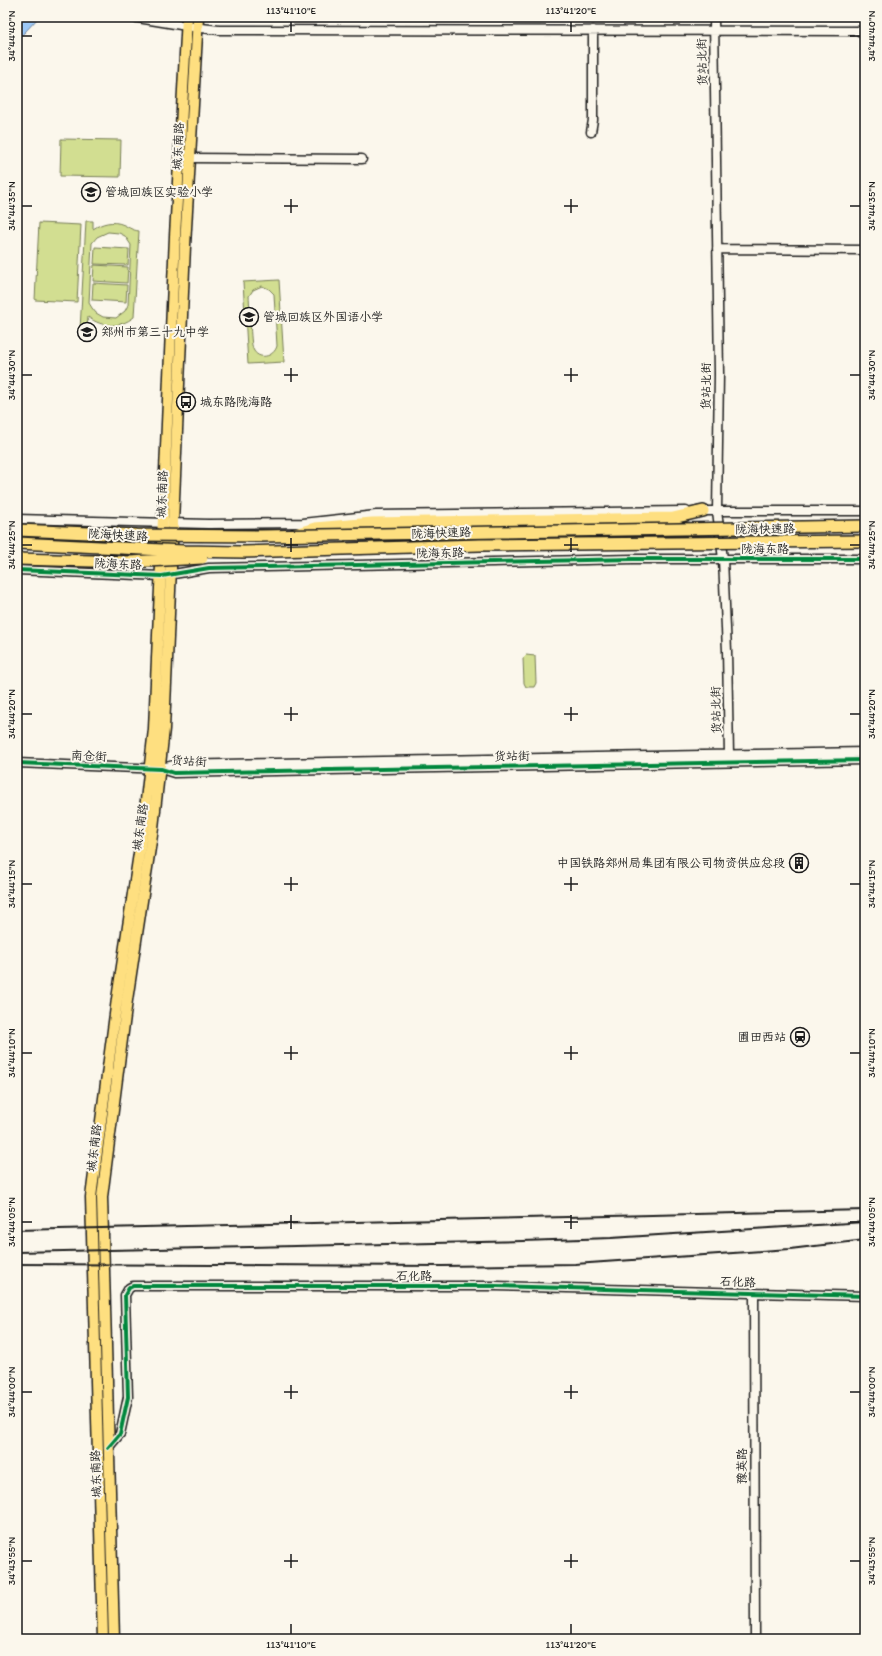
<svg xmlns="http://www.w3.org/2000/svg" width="882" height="1656" viewBox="0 0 882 1656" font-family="Itim,'LXGW WenKai TC',sans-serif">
<rect width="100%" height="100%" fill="#fbf7ec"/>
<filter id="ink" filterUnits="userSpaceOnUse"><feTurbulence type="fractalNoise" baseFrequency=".025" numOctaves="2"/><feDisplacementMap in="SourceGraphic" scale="8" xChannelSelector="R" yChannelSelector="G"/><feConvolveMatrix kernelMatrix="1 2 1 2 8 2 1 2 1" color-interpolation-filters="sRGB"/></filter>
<g filter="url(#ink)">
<path fill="#d2de91" stroke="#777d56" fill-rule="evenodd" d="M61 139 121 140 120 177 60 176Z
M86 221H93V229C102 223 113 220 124 225 130 228 132 230 139 231L134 317C120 328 103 328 88 317L87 330H80ZM108 232 119 233 125 236 131 245 128 305 125 311 116 318 103 317 96 313 92 308 89 303 92 243 97 237Z
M39 223 81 225 77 302 35 300Z
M95 247 129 249 128 265 94 264Z
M94 265 128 267 127 283 93 281Z
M279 280 284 362 248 364 243 282ZM262 286 269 289 274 294 277 346C274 357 258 361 253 349 250 341 250 307 249 296L253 290Z
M93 283 127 285 126 302 92 300Z
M526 655 535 656 536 683 534 687H526L524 683 523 658Z"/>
<path fill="#9cc8f6" stroke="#69839f" d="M17 17H39L24 33 17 38Z"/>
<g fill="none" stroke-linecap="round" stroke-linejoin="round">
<g stroke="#1c1c1c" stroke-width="11">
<path id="minor" d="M132 17 193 27 219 30 865 31
M714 17 719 374 717 511 723 559 727 651 729 755
M591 132 593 120V30
M190 158 362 159
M717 249 865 250
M698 511H865
M17 519 208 524 303 523 376 515 686 511
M17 570 162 576 209 568 266 567 633 559H865
M17 763 161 769 174 773 865 760
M162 768 174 765 865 752
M754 1293 755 1639
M108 1448 120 1434 128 1397 125 1295 129 1288 133 1286H496L865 1296"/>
</g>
<g stroke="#1c1c1c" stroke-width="13">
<path id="major" d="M103 1639 91 1197 117 999 143 827 154 729 175 236 187 17
M114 1639 102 1197 127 1000 153 828 164 729 185 246 198 17"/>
</g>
<g stroke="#1c1c1c" stroke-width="14">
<path id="highway" d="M295 534 315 528 372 523 673 518 703 511"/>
</g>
<use href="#minor" stroke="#fbf7ec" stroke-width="8"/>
<use href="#major" stroke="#fedf80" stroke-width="10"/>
<use href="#highway" stroke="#fedf80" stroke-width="11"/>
<path stroke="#1c1c1c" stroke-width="2" d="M17 1230 865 1210
M17 1252 523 1241 611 1238 865 1222
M17 1264 442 1266 575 1264 790 1249 865 1240"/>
<g stroke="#1c1c1c" stroke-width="14" stroke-linecap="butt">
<path id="highway-bridge" d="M17 530 137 535 261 536 865 526
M17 543 184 551 243 552 480 545 865 541
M17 559 130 562 202 558"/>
</g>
<use href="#highway-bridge" stroke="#fedf80" stroke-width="11"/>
<g stroke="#fbf7ec" stroke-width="6">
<path id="cycleway" d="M17 570 162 576 209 568 266 567 633 559H865
M17 763 161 769 174 773 865 760
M108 1448 120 1434 128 1397 125 1295 129 1288 133 1286H496L865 1296"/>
</g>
<use href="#cycleway" stroke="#00873e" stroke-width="4"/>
</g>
</g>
<path fill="none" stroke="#1c1c1c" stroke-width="1.5" d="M291 22V32M571 22V32M22 36H32M850 36H860M291 199V213M571 199V213M22 206H32M284 206H298M564 206H578M850 206H860M291 368V382M571 368V382M22 375H32M284 375H298M564 375H578M850 375H860M291 538V552M571 538V552M22 545H32M284 545H298M564 545H578M850 545H860M291 707V721M571 707V721M22 714H32M284 714H298M564 714H578M850 714H860M291 877V891M571 877V891M22 884H32M284 884H298M564 884H578M850 884H860M291 1046V1060M571 1046V1060M22 1053H32M284 1053H298M564 1053H578M850 1053H860M291 1215V1229M571 1215V1229M22 1222H32M284 1222H298M564 1222H578M850 1222H860M291 1385V1399M571 1385V1399M22 1392H32M284 1392H298M564 1392H578M850 1392H860M291 1554V1568M571 1554V1568M22 1561H32M284 1561H298M564 1561H578M850 1561H860M291 1624V1634M571 1624V1634"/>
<defs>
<g id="school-ring" transform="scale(1)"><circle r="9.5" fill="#fbf7ec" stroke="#1c1c1c" stroke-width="1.5"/><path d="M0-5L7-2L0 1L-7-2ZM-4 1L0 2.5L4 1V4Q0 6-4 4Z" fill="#1c1c1c"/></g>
<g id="bus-ring" transform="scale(1)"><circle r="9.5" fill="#fbf7ec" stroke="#1c1c1c" stroke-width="1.5"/><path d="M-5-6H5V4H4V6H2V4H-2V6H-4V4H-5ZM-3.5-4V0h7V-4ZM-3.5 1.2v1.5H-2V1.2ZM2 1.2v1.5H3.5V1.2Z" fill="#1c1c1c"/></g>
<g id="building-ring" transform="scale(1)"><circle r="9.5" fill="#fbf7ec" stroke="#1c1c1c" stroke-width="1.5"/><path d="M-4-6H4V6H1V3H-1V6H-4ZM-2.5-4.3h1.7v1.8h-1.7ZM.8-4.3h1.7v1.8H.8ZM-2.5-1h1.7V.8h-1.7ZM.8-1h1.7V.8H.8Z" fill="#1c1c1c"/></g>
<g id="station-ring" transform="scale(1)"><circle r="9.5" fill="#fbf7ec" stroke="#1c1c1c" stroke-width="1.5"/><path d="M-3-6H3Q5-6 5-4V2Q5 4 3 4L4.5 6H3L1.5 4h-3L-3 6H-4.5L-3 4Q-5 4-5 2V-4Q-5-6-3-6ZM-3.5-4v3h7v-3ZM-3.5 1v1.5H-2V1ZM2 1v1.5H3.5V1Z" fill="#1c1c1c"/></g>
</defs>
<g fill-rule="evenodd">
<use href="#school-ring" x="91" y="192"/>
<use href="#school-ring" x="249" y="317"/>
<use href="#school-ring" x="87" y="332"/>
<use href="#bus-ring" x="186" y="402"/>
<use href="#building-ring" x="799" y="863"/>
<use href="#station-ring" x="800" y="1037"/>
</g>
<g text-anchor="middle" stroke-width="4" stroke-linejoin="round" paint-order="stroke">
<g font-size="12" fill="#1c1c1c" stroke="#fbf7ec">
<text transform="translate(702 62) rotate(-91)" y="4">货站北街</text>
<text transform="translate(178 146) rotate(-87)" y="4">城东南路</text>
<text transform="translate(706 386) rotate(-90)" y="4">货站北街</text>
<text transform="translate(162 494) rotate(-88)" y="4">城东南路</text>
<text transform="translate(765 529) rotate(-1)" y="4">陇海快速路</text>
<text transform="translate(441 533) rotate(-2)" y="4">陇海快速路</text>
<text transform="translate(118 535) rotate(3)" y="4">陇海快速路</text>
<text x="765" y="553">陇海东路</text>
<text transform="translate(440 553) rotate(-1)" y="4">陇海东路</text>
<text transform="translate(118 564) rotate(2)" y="4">陇海东路</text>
<text transform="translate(716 710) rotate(-91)" y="4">货站北街</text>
<text transform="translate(89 756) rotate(2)" y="4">南仓街</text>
<text transform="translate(512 756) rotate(-1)" y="4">货站街</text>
<text transform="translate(189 761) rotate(3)" y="4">货站街</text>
<text transform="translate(140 827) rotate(-82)" y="4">城东南路</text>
<text transform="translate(94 1148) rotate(-83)" y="4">城东南路</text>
<text x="414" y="1280">石化路</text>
<text transform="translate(738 1282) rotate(2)" y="4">石化路</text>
<text transform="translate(742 1466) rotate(-90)" y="4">豫英路</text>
<text transform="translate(96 1474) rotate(-92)" y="4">城东南路</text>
</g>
<g font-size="12" fill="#1c1c1c" stroke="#fbf7ec" text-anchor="start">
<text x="105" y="196">管城回族区实验小学</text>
<text x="263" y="321">管城回族区外国语小学</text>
<text x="101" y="336">郑州市第三十九中学</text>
<text x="200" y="406">城东路陇海路</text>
<text x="785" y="867" text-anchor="end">中国铁路郑州局集团有限公司物资供应总段</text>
<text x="786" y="1041" text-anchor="end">圃田西站</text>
</g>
</g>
<rect width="882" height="1656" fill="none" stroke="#fbf7ec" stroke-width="44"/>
<rect x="22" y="22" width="838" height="1612" fill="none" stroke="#1c1c1c" stroke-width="1.5"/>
<g font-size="10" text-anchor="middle" fill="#1c1c1c">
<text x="291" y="14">113°41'10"E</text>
<text x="571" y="14">113°41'20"E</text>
<text transform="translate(11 36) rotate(-90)" y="4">34°44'40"N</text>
<text transform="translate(871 36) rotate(-90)" y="4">34°44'40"N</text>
<text transform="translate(11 206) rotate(-90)" y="4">34°44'35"N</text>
<text transform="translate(871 206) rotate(-90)" y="4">34°44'35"N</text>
<text transform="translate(11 375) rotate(-90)" y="4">34°44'30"N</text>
<text transform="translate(871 375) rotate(-90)" y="4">34°44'30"N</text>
<text transform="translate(11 545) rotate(-90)" y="4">34°44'25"N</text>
<text transform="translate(871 545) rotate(-90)" y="4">34°44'25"N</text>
<text transform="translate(11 714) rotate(-90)" y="4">34°44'20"N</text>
<text transform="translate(871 714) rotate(-90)" y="4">34°44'20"N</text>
<text transform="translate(11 884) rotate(-90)" y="4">34°44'15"N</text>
<text transform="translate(871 884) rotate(-90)" y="4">34°44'15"N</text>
<text transform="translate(11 1053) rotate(-90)" y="4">34°44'10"N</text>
<text transform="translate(871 1053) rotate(-90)" y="4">34°44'10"N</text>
<text transform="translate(11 1222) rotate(-90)" y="4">34°44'05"N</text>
<text transform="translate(871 1222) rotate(-90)" y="4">34°44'05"N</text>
<text transform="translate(11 1392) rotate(-90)" y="4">34°44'00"N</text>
<text transform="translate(871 1392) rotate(-90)" y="4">34°44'00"N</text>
<text transform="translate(11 1561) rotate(-90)" y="4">34°43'55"N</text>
<text transform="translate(871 1561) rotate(-90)" y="4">34°43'55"N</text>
<text x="291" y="1648">113°41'10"E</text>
<text x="571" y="1648">113°41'20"E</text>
</g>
</svg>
